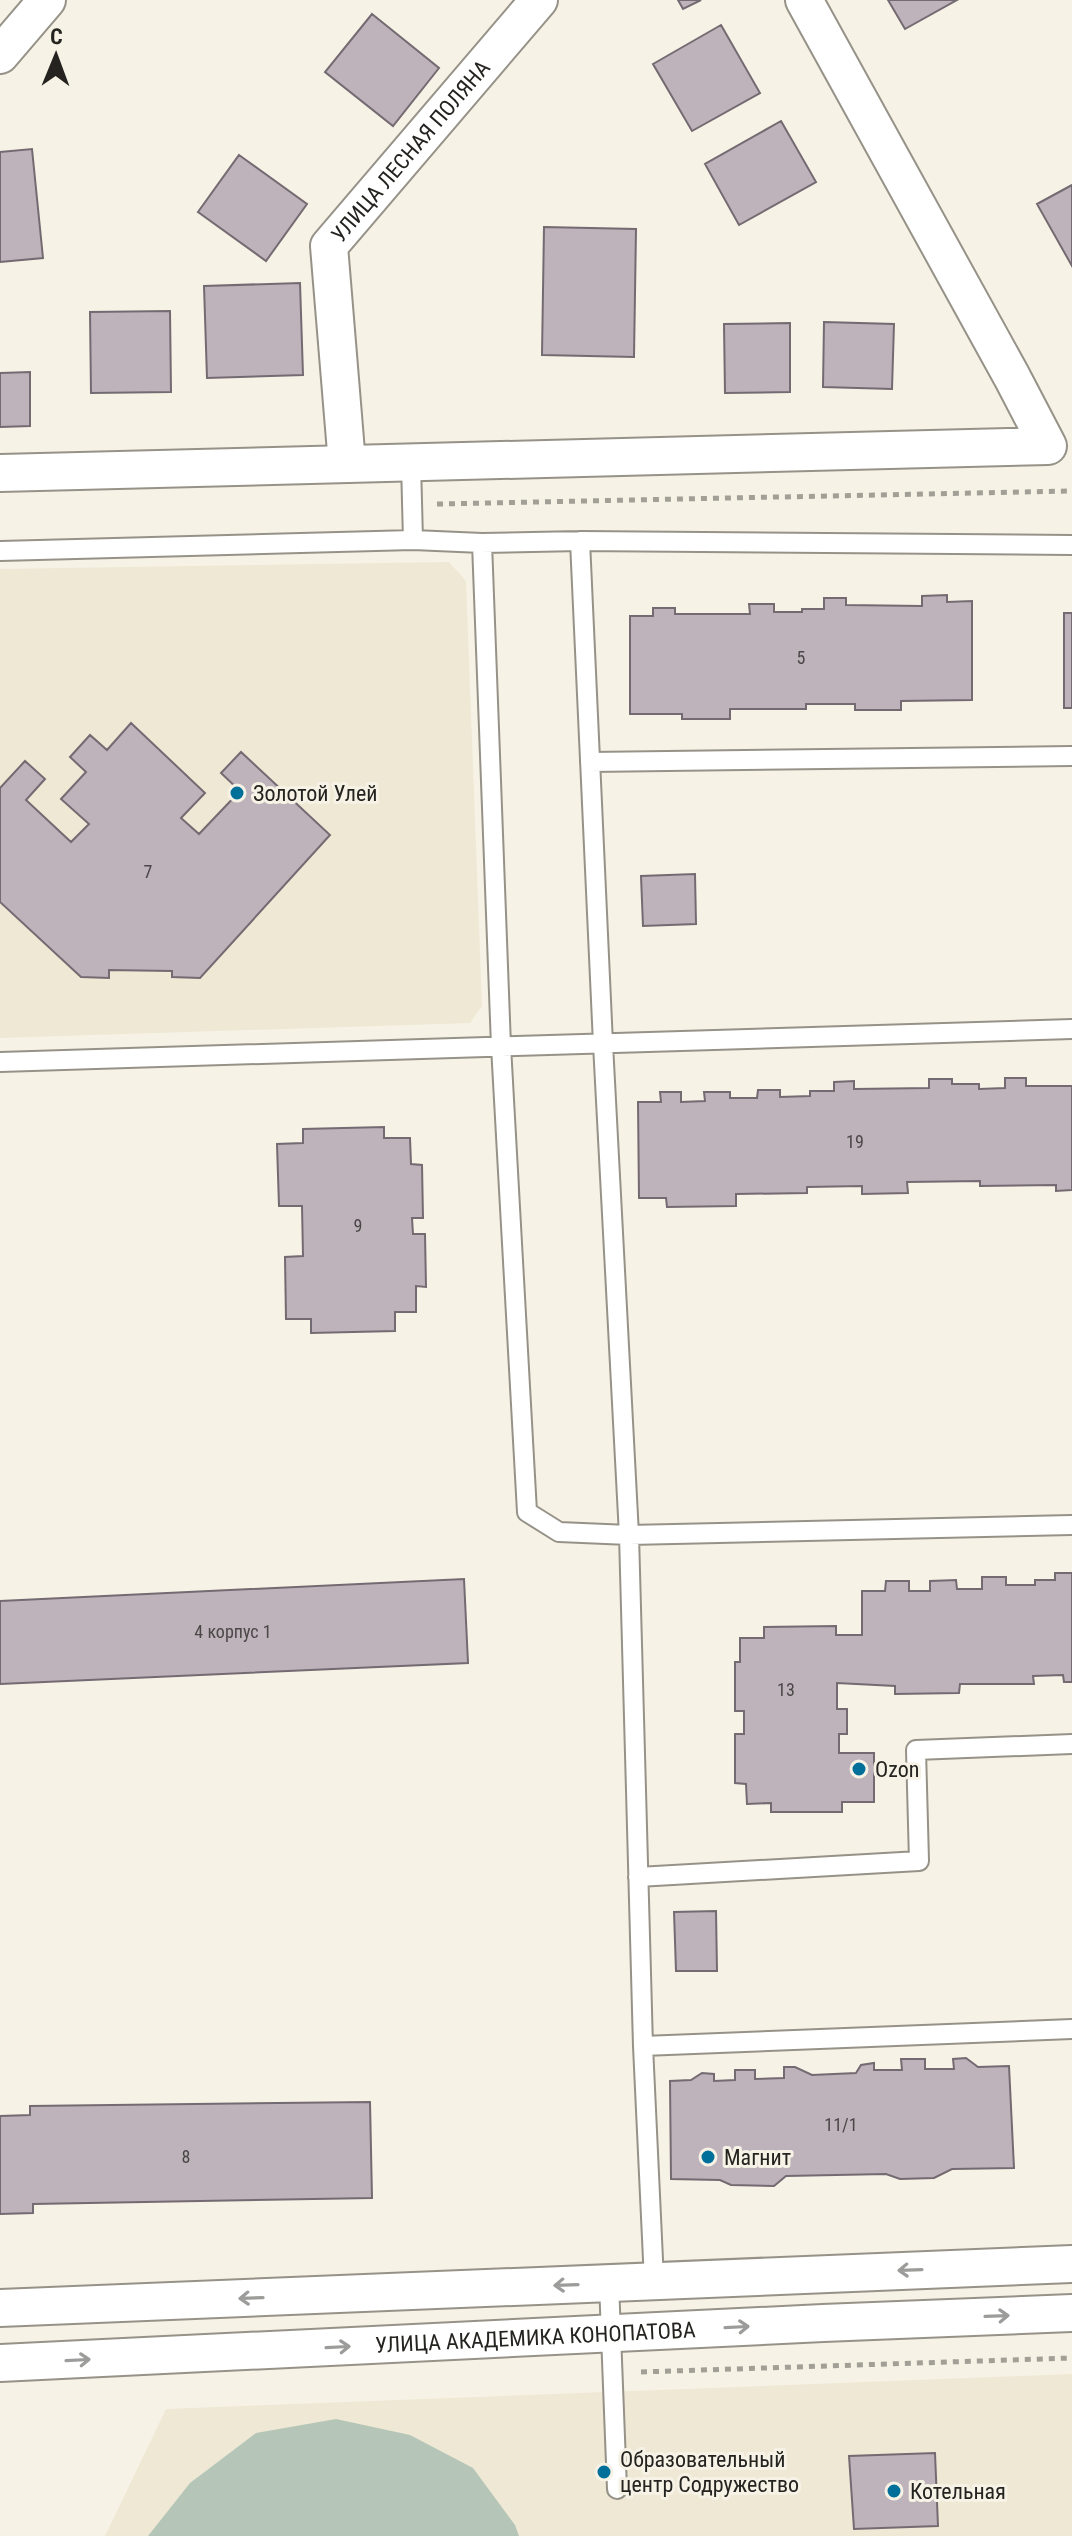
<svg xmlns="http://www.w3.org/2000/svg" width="1072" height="2536" viewBox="0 0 1072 2536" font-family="'Roboto Condensed',sans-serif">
<rect width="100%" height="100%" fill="#f6f2e6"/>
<path fill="#efe8d5" d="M449 562 466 581 482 1006 470 1023 0 1038V569Z
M1072 2374V2536H105L166 2409Z"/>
<path fill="#b5c6b8" d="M336 2419 410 2435 473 2468 515 2525 519 2536H148L190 2483 256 2433Z"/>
<path fill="#beb3bb" stroke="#746a71" stroke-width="2" d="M678 0H701L683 9Z
M888 0H957L905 29Z
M372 14 439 68 393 126 325 72Z
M721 25 760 93 692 131 653 64Z
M781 121 816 182 739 225 705 164Z
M32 149 43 258 0 262V152Z
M239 155 307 204 266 261 198 212Z
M1072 185V266L1037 204Z
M544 227 636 229 634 357 542 355Z
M300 283 303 375 207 378 204 286Z
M170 311 171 392 91 393 90 312Z
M824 322 894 324 892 389 823 387Z
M790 323V392L725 393 724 324Z
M30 372V426L0 427V373Z
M947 595V602L972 601V700L901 701V710H855V704H806V709H730V719H682V714H630V616H653V608H675V614H750L749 604H774V612H802V609H824V598H846V605L922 606V596Z
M1064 613H1072V708H1064Z
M131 723 205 793 181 818 199 834 240 791 221 773 241 752 330 835 200 978 172 977V971L109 970V978L81 977 0 902V788L25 761 45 779 26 800 71 842 89 824 61 799 86 772 70 757 90 735 107 750Z
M695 874 696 924 643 926 641 876Z
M1005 1078H1026V1086H1072V1190L1056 1191V1185L980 1186V1181L907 1182 908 1193 862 1194V1186L807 1187V1193L736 1194V1206L667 1207 666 1198H639L638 1102H661L660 1092H681V1102L705 1101 704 1092H730V1098H757L758 1090H780V1097L810 1096V1091H834V1082L854 1081V1089L929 1088V1079H952V1084H979V1089L1005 1088Z
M384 1127V1138H410L411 1164 422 1165 423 1218H412L413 1234H425L426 1287 416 1286V1312H395V1331L311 1333V1319H286L285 1257 303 1256 302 1206H279L277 1144 303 1143V1129Z
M1055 1573H1072V1682H1064L1063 1675 1033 1676 1034 1684H960L959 1693 895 1694V1686L837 1683V1709H847V1734H839V1753H874V1802H842V1812H771V1803L747 1804 746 1784 735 1783V1734H744V1711H735V1662H740V1638H764V1627L836 1626V1635H862V1591H885L886 1581H909V1591H930V1581L956 1580 957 1589H982V1577H1006V1585H1035V1580H1055Z
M464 1579 468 1663 0 1684V1601Z
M716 1911 717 1971H676L674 1912Z
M966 2058 978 2067 1009 2066 1014 2168 952 2169 934 2178 900 2179 886 2174 786 2176 774 2186 731 2185 720 2180 671 2179 670 2081 691 2080 702 2073 714 2074V2081L735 2080V2070H755V2079L784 2078V2067H795L812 2075 856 2073 861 2065 874 2063V2070H902L901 2059H925V2069H954L953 2059Z
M370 2102 372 2198 33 2204V2213L0 2214V2116L30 2115V2106Z
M935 2453 938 2526 854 2529 849 2456Z"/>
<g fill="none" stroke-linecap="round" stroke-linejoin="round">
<g stroke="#969288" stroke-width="22">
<path id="lane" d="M411 463 413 540
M580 541 603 1044 629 1535 643 2046
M482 543 501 1046 527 1512 559 1532 629 1535 1072 1525
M0 551 413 540 482 543 580 541 1072 545
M590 762 1072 756
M0 1062 1072 1029
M638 1877 919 1861 916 1750 1072 1744
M654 2281 643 2046 1072 2029
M609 2283 617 2489"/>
</g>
<g stroke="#969288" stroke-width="40">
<g id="street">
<path d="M0 55 47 0"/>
<path id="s1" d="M347 464 329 246 539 0"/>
<path d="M0 473 1048 446 1012 377 804 0"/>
<path d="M0 2308 1072 2264"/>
<path id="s2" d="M0 2363 823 2323 1072 2313"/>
</g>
</g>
<path stroke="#a29f96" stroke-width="5" stroke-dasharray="6 6" stroke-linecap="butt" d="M437 504 1072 491
M641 2372 1072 2358"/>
<use href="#lane" stroke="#fff" stroke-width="18"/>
<use href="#street" stroke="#fff" stroke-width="36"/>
</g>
<defs><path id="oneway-shaft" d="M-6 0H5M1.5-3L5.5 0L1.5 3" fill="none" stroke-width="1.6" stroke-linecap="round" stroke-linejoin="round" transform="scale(2)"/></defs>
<g stroke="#9c9c9a">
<use href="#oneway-shaft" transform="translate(910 2270) rotate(178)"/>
<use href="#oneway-shaft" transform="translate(566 2285) rotate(178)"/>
<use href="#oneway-shaft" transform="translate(251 2298) rotate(178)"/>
<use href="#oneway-shaft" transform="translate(997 2316) rotate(-2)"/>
<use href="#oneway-shaft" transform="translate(737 2327) rotate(-3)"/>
<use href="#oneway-shaft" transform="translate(338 2347) rotate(-3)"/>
<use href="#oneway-shaft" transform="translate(78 2360) rotate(-3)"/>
</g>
<g fill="#006f9a" stroke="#f6f2e6" stroke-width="3">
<circle cx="237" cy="793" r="8"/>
<circle cx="859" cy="1769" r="8"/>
<circle cx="708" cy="2157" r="8"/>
<circle cx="604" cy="2472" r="8"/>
<circle cx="894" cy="2491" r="8"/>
</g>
<g text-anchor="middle" stroke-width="6" stroke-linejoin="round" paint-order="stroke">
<g font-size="18" fill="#4a4746">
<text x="801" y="664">5</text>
<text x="148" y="878">7</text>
<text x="855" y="1148">19</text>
<text x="358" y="1232">9</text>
<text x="233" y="1638">4 корпус 1</text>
<text x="786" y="1696">13</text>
<text x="841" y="2131">11/1</text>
<text x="186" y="2163">8</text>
</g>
<g font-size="22" fill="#24231f" stroke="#f6f2e6">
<text dy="8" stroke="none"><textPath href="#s1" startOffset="344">УЛИЦА ЛЕСНАЯ ПОЛЯНА</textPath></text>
<text dy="8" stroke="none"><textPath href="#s2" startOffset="536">УЛИЦА АКАДЕМИКА КОНОПАТОВА</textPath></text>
</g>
<g font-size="22" fill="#24231f" stroke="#f6f2e6" text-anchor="start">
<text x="253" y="801">Золотой Улей</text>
<text x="875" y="1777">Ozon</text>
<text x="724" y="2165">Магнит</text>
<text x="620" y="2467">Образовательный<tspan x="620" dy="25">центр Содружество</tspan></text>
<text x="910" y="2499">Котельная</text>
</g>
</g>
<g transform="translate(56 56) rotate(1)" stroke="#f6f2e6" stroke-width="6" paint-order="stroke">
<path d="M0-6L14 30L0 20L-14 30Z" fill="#24231f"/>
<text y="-12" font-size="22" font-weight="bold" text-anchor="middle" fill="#24231f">С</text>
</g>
</svg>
